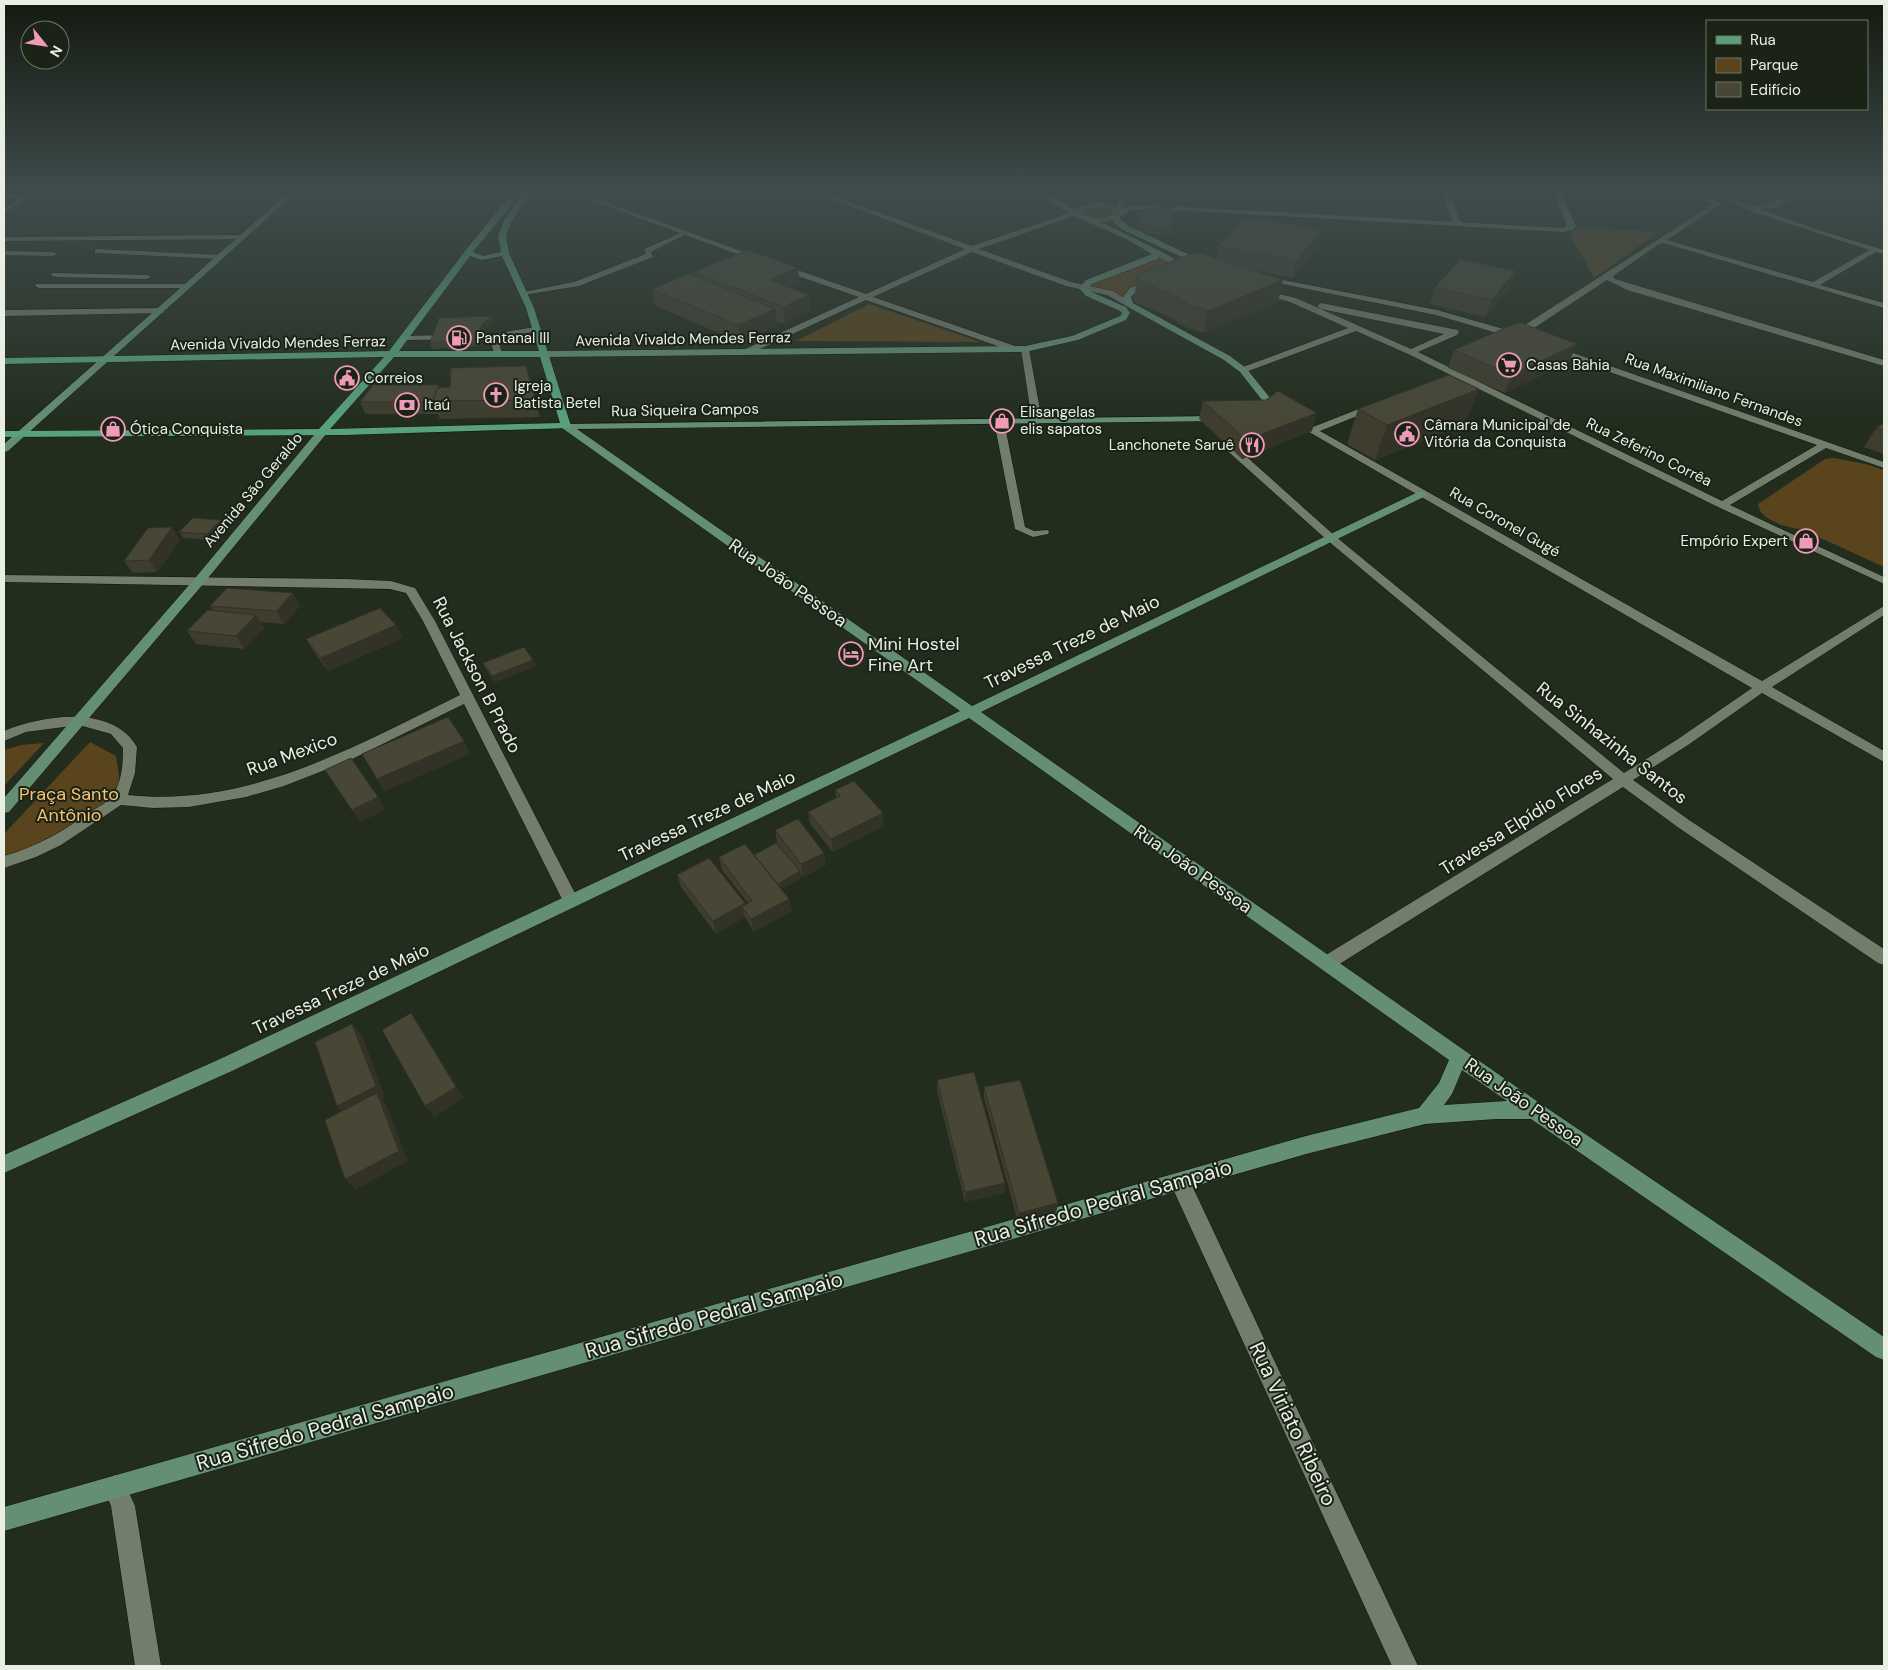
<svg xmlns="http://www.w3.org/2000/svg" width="1888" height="1670" viewBox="0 0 1888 1670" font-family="'DM Sans',sans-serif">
<rect width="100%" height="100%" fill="#232d1e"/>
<path fill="#59441d" d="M1727 190H1796L1776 202Z
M1092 205 1117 211 1110 218H1086L1079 210Z
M1579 227 1659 232 1594 278 1570 234Z
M1159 256 1183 269 1150 282 1125 300 1085 287 1088 285Z
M869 304 981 342 796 341Z
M1834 458 1865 464 1884 470V567L1801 529C1788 528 1759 520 1758 504L1825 459Z
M90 742 116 756 120 782 104 804 27 860 4 869V834Z
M44 743 4 786V750L21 745Z"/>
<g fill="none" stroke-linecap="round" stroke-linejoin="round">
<g stroke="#0d1508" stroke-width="1">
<path id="lane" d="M1122 190H1128L1121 214 1118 216 1115 214Z
M683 232 688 233 651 252 653 257 579 286 523 295 519 293 574 282 646 254 644 249Z
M95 249 220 255 224 257 220 259 98 253H95Z
M4 251 53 252 57 254 53 256 4 255Z
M52 273 147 275 151 277 147 279 55 277 51 275Z
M36 284H188L192 286 188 288H39L35 286Z
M535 327 539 329 538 331 498 338 501 350 507 355 503 357 494 353 490 339 404 340 400 338 404 336 493 334Z
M999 418 1004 421 1025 527 1034 531 1048 530 1049 532 1048 534 1033 537 1015 529 994 421Z"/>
</g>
<g stroke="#0d1508" stroke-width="1">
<path id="street" d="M562 190H573L763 259 756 261Z
M806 190H817L972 246 1075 211 1076 208C1091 201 1108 200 1121 211L1122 214C1112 225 1087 224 1077 215L979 249 1071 282 1113 291 1133 304 1126 306 1107 295 1066 286 972 252 873 297 1018 347V351H1012L866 300 749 354H743V350L859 297 777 269V265H783L866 294 965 249ZM1098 207 1110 210 1114 214 1101 218 1086 216 1083 213 1086 209Z
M1441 190H1448L1461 223 1460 225 1453 223Z
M1670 190H1682L1723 203 1667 240 1813 282 1869 250 1774 219 1747 210 1711 190C1727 190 1740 206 1755 205 1778 205 1789 190 1808 190L1776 208 1761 209 1822 231 1884 250V254L1876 252 1820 285 1884 303V308L1663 243 1658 245 1613 276 1615 279 1884 360V366L1627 290 1607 280 1517 339 1436 315 1262 280 1258 278 1262 276 1437 310 1514 332 1713 204Z
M1875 190H1884V194L1876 191Z
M528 193V195L526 196 4 198V194Z
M246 235 247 237 243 239 4 241V237Z
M1151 249H1157L1194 270 1187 272 1151 253Z
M1257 289 1296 298 1411 349 1444 334 1321 309 1317 306 1321 303 1458 330 1459 332 1457 335 1418 352 1722 501 1817 445 1550 351V347H1556L1884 462V468L1826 448 1730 505 1884 577V584L1718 507 1408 354 1356 331 1246 372H1240V368L1348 328 1290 302 1257 293Z
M160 308 164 311 163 313 4 316V310Z
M1025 346 1029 349 1042 421 1037 424 1032 421 1021 349Z
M1374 403 1379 406 1377 408 1320 431 1762 681 1884 606V615L1772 687 1884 751V762L1762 693 1688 745 1633 780 1689 820 1884 949V965L1878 963 1679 828 1623 787 1333 968 1327 970 1321 968 1319 963 1321 958 1613 779 1327 540 1222 446V442H1230L1335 536 1624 773 1678 739 1752 688 1290 421 1292 419H1298L1313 427Z
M4 575 346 579 391 581 415 588 435 621 579 901 577 905 571 907 565 905 464 704 348 761 284 786 246 797 189 807 153 808 121 805 61 845 36 857 4 868V856C36 847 66 830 93 810 100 806 110 801 114 793 122 780 123 763 123 748L111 734 79 725 26 732 4 741V731C43 715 112 704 137 747L135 773 128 795C249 808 355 746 460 695L423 621 406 593 390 589 4 582Z
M1180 1173 1187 1175 1418 1666H1392L1173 1189 1170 1182 1173 1175Z
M115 1475 123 1479 135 1506 161 1666H135L111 1506 103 1487 107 1479Z"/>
</g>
<g stroke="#0d1508" stroke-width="1">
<path id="secondary" d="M32 190H40L4 213V208Z
M291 190H299L8 451 4 452V444Z
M1030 190C1047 190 1063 204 1079 212 1106 225 1133 236 1159 251L1158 259 1092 284 1088 288 1092 292 1126 307 1130 313 1126 320 1078 340 1025 352 545 357 540 354 545 351 1025 346 1072 336 1120 316 1122 313 1120 311 1086 296 1079 288 1086 280 1152 254 1126 239 1072 215Z
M1553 190H1560L1576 226 1573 230 1562 232 1152 209 1131 210 1120 217 1121 220 1129 226 1194 257 1197 263 1187 271 1183 269 1189 263 1188 260 1123 230 1114 223 1112 216 1126 206 1152 205 1562 228 1567 226Z
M1151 280 1158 282 1136 292 1131 297 1133 303 1230 356 1246 368 1279 409 1271 417H1265L1263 415 1269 409 1240 372 1224 360 1126 306 1123 297 1130 288Z
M1218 416 1221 417V421L577 429 972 706 1418 492H1426L1427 494 1426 496 981 712 1541 1104 1884 1337V1360L1876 1357 1531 1119H1496L1425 1124 1306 1154 4 1531V1507L1306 1136 1419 1108 1439 1083 1449 1060 969 718 232 1071 4 1173V1155L220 1059 960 711 562 428V424ZM1462 1070 1507 1101 1444 1105 1452 1094Z
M323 428 327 429V433L204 583 9 812 4 813V798L196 577 319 429Z"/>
</g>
<g stroke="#0d1508" stroke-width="1">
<path id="primary" d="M523 190H530V195L512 220 506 236 509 253 534 308 571 426 570 428 345 435 4 437V431L319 429 384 357 4 364V358L389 351 465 251 507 199H510L514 201 513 203 473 252 483 256 501 252 498 236 504 220 522 195ZM470 256 482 260 502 256 526 308 539 351H399ZM394 357H540L560 423 330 429Z"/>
</g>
<use href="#lane" fill="#727d6c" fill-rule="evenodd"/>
<use href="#street" fill="#727d6c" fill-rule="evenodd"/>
<use href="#secondary" fill="#658f75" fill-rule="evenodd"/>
<use href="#primary" fill="#59a17d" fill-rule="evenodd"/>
</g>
<path fill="#3e3d2e" d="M1137 216 1172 229 1171 235 1147 233 1138 226 1137 221Z
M1218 246H1319L1293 278 1244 268 1283 280 1278 302 1204 333 1185 327 1170 317 1135 302 1134 299 1138 274 1216 259Z
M798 268 799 285 791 288 809 295 810 312 785 324 777 321V325L741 342 655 306 652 289 694 276V272Z
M1515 271 1509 288 1485 317 1430 304 1435 287Z
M494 322 484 331 479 346 432 349 430 343Z
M1577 344 1569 362 1505 393 1448 368 1454 350Z
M526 366 540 417 440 419 438 414H365L360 402 440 388 450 387Z
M1203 401 1312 431 1242 459 1199 419Z
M1358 409 1465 424 1375 460 1347 444Z
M1884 423V454L1864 447 1876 428Z
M225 527 211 540 183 538 179 532Z
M180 540 157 572 133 573 124 561Z
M293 593 300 606 284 624 261 622 264 628 244 649 196 644 187 631 213 611 210 606Z
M396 625 403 638 328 671 314 652 306 639Z
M533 660 536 666 495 682 486 669 483 663Z
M835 790 884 826 833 852 810 824 808 812 836 798Z
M775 830 826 865 803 877 801 874V878L781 889 792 911 754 932 745 917 716 934 681 887 677 875 745 903V905L748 903 722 870 719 857 754 854 786 855 777 843Z
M937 1080 1005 1183 1004 1193 965 1202 937 1091Z
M984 1087 1058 1203 1056 1213 1018 1222 984 1098Z"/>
<path fill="#323226" d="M1323 230 1319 246 1293 278 1296 261Z
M798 268 799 285 771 297 769 280Z
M1515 271 1509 288 1485 317 1492 300Z
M1283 280 1278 302 1204 333 1208 311Z
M809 295 810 312 785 324 783 307Z
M775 309 777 325 741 342 738 325Z
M492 316 494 322 484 331 479 346 477 340 482 325Z
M1577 344 1569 362 1505 393 1512 375Z
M526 366 532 384 540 417 535 400Z
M1479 389 1465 424 1375 460 1387 425Z
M1317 413 1312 431 1242 459 1246 440Z
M221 520 225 527 211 540 207 534Z
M172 527 180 540 157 572 149 560Z
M293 593 300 606 284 624 276 611Z
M256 615 264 628 244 649 236 636Z
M396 625 403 638 328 671 321 658Z
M533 660 536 666 495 682 492 676Z
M464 741 470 754 384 792 377 779Z
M378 797 385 810 360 822 352 810Z
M883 813 884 826 833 852 831 839Z
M824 853 826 865 803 877 801 864Z
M800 871 801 878 779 890 778 884Z
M789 899 792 911 754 932 751 919Z
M745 903 748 914 742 907 745 917 716 934 713 921Z
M411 1013 419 1025 464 1098 434 1117 425 1106Z
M352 1024 362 1035 385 1097 382 1099 386 1104 408 1161 355 1190 345 1179 347 1117 337 1106Z
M1005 1183 1004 1193 965 1202V1192Z
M1058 1203 1056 1213 1018 1222 1019 1213Z"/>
<path fill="#484736" stroke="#323226" d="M1159 206H1173L1172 229 1148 228 1138 221 1137 216 1144 210Z
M1243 220H1269L1323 230 1296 261 1218 246Z
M748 250 798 268 769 280 809 295 783 307 694 272Z
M1196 252 1283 280 1208 311 1188 304 1173 295 1138 280 1137 277 1138 274Z
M1461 259 1515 271 1492 300 1435 287Z
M689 274 775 309 738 325 652 289Z
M492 316 482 325 477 340 430 343 439 318Z
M1519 322 1577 344 1512 375 1454 350Z
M526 366 535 400 433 401 437 388 450 387 451 368Z
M1449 375 1479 389 1387 425 1358 409Z
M373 385H439V388H437L433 402H360Z
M1278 391 1317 413 1246 440 1203 401 1266 400Z
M1884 423V431L1876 428Z
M193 518 221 520 207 534 179 532Z
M172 527 149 560 124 561 148 528Z
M227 588 293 593 276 611 210 606Z
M380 608 396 625 321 658 306 639Z
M208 610 256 615 236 636 187 631Z
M524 647 533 660 492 676 483 663Z
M448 717 464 741 377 779 362 754Z
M351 758 378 797 352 810 325 770Z
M854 781 883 813 831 839 808 812 840 796 835 790Z
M798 819 824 853 801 864 775 830Z
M776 843 800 871 778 884 754 855Z
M745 844 789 899 751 919 742 907 752 901 719 857Z
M709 858 745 903 713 921 677 875Z
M411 1013 456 1087 425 1106 382 1030Z
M352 1024 376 1086 337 1106 315 1042Z
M974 1072 1005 1183 965 1192 937 1080Z
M1020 1080 1058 1203 1019 1213 984 1087Z
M377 1093 399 1151 345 1179 325 1120Z"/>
<linearGradient id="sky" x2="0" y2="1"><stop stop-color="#131910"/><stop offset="0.45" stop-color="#3f4c4c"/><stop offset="1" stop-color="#3f4c4c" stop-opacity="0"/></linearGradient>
<rect width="1888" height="424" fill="url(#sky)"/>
<defs>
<g id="fuel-ring" transform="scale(1.25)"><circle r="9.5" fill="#1a2315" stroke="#ef9ab8" stroke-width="1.5"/><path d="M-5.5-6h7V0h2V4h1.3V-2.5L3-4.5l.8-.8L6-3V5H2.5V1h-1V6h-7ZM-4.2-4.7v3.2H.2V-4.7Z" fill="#ef9ab8"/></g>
<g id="supermarket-ring" transform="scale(1.25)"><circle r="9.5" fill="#1a2315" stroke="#ef9ab8" stroke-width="1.5"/><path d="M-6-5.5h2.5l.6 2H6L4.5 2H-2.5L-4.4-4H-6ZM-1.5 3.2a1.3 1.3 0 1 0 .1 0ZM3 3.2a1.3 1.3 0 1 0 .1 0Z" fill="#ef9ab8"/></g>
<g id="civic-ring" transform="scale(1.25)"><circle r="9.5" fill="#1a2315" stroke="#ef9ab8" stroke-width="1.5"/><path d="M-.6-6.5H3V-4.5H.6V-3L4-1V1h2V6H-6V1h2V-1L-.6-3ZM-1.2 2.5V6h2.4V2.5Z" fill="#ef9ab8"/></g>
<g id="church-ring" transform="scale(1.25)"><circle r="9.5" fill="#1a2315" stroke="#ef9ab8" stroke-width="1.5"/><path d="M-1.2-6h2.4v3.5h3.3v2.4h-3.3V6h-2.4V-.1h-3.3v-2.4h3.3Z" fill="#ef9ab8"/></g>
<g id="bank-ring" transform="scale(1.25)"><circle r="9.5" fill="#1a2315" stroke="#ef9ab8" stroke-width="1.5"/><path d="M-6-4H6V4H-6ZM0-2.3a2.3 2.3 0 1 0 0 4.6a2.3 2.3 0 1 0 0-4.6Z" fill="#ef9ab8"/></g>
<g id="shop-ring" transform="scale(1.25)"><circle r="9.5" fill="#1a2315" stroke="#ef9ab8" stroke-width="1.5"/><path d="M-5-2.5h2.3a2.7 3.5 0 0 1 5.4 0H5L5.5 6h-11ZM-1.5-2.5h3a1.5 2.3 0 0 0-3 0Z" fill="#ef9ab8"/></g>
<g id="restaurant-ring" transform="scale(1.25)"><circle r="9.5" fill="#1a2315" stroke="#ef9ab8" stroke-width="1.5"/><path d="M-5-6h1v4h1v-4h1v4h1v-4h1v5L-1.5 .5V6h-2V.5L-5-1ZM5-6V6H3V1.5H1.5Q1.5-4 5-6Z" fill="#ef9ab8"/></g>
<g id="hotel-ring" transform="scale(1.25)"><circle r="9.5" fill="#1a2315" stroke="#ef9ab8" stroke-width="1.5"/><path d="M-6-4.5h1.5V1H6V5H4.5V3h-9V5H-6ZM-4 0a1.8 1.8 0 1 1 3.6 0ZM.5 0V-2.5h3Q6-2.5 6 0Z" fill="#ef9ab8"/></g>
</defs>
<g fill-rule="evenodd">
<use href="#fuel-ring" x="459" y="338"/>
<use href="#supermarket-ring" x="1509" y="365"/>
<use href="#civic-ring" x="347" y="378"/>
<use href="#church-ring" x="496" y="395"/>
<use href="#bank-ring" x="407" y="405"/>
<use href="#shop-ring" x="1002" y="421"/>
<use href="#shop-ring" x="113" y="429"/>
<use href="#civic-ring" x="1407" y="434"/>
<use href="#restaurant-ring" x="1252" y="445"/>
<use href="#shop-ring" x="1806" y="541"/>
<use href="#hotel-ring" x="851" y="654"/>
</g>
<g text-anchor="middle" stroke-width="4" stroke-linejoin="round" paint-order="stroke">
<g font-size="15" fill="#e9efe5" stroke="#1a2315" text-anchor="start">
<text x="476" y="343">Pantanal III</text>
<text x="1526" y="370">Casas Bahia</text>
<text x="364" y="383">Correios</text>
<text x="514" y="391">Igreja<tspan x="514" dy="17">Batista Betel</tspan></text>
<text x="424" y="410">Itaú</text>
<text x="1020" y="417">Elisangelas<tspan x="1020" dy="17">elis sapatos</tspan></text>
<text x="1424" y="430">Câmara Municipal de<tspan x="1424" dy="17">Vitória da Conquista</tspan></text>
<text x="130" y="434">Ótica Conquista</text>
<text x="1234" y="450" text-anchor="end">Lanchonete Saruê</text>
<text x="1788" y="546" text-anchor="end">Empório Expert</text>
</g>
<g font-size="15" fill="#e9efe5" stroke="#1a2315">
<text transform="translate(683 339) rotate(-1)" y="5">Avenida Vivaldo Mendes Ferraz</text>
<text transform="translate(278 343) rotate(-1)" y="5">Avenida Vivaldo Mendes Ferraz</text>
<text transform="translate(1714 390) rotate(20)" y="5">Rua Maximiliano Fernandes</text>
<text transform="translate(685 410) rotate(-1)" y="5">Rua Siqueira Campos</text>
<text transform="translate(1649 452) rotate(26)" y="5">Rua Zeferino Corrêa</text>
<text transform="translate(253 490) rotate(-50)" y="5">Avenida São Geraldo</text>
<text transform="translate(1505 522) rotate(30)" y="5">Rua Coronel Gugé</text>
</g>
<g font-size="18" fill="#e9efe5" stroke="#1a2315">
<text transform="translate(788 583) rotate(35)" y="6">Rua João Pessoa</text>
<text transform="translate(1072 642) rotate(-26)" y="6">Travessa Treze de Maio</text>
<text transform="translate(477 675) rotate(63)" y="6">Rua Jackson B Prado</text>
<text transform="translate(1612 743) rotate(38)" y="6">Rua Sinhazinha Santos</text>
<text transform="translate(292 754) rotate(-20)" y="6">Rua Mexico</text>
<text transform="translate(707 816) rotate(-25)" y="6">Travessa Treze de Maio</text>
<text transform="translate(1521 821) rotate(-32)" y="6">Travessa Elpídio Flores</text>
<text transform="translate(1193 869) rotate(35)" y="6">Rua João Pessoa</text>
<text transform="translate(341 989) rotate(-25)" y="6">Travessa Treze de Maio</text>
<text transform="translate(1524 1102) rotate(35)" y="6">Rua João Pessoa</text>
</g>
<g font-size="18" fill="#e9efe5" stroke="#1a2315" text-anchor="start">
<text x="868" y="650">Mini Hostel<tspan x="868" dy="21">Fine Art</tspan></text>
</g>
<g font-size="18" fill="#f5c573" stroke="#1a2315">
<text x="69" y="800">Praça Santo<tspan x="69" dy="21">Antônio</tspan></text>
</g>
<g font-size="21" fill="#e9efe5" stroke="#1a2315">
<text transform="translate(1103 1203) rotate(-16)" y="7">Rua Sifredo Pedral Sampaio</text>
<text transform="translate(714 1315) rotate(-16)" y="7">Rua Sifredo Pedral Sampaio</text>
<text transform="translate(1293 1424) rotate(65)" y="7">Rua Viriato Ribeiro</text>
<text transform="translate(325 1427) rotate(-16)" y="7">Rua Sifredo Pedral Sampaio</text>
</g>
</g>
<rect width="1888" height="1670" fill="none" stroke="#e9efe5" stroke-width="10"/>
<rect x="1706" y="20" width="162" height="90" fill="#1a2315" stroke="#6d7568"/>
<rect x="1716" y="36" width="25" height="8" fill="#59a17d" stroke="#6d7568"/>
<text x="1750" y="45" font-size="15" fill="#e9efe5">Rua</text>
<rect x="1716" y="58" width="25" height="15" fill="#59441d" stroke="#6d7568"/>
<text x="1750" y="70" font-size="15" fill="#e9efe5">Parque</text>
<rect x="1716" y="82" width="25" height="15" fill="#484736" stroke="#6d7568"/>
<text x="1750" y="95" font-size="15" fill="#e9efe5">Edifício</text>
<g transform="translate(45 45) rotate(120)"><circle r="24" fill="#1a2315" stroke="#6d7568"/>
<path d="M0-4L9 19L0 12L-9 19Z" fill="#ef9ab8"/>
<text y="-8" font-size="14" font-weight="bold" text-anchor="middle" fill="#e9efe5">N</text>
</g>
</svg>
